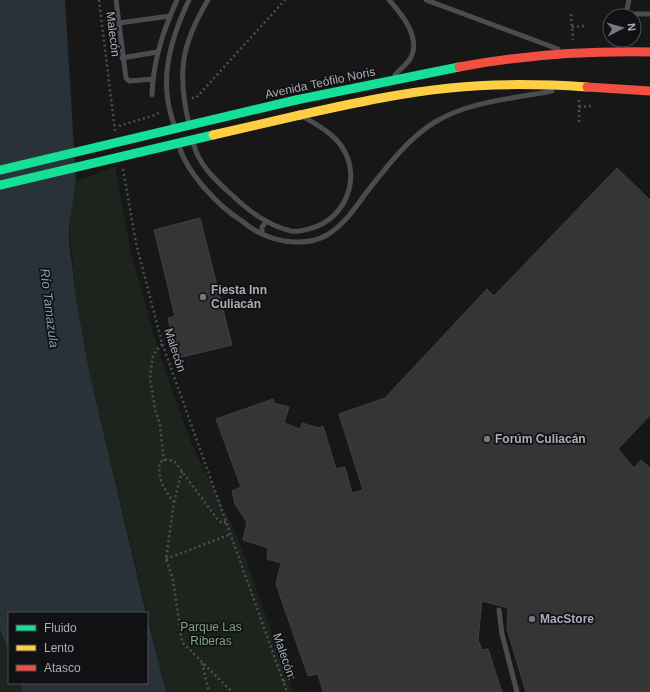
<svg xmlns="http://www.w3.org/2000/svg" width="650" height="692" viewBox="0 0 650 692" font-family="Helvetica,sans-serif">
<rect width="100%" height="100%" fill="#171717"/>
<path fill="#1d241e" d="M115 166 131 253 159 353 192 445 238 538 293 692H166L89 371 77 304 69 226 76 182Z
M0 629 9 653V683H20L22 692H0Z"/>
<path fill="#2a3239" d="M0 0H65L76 182 69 226V241L77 304 89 371 146 613H9V653L0 629Z
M147 616 166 692H22L20 683H147Z"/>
<path fill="#353536" stroke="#3f4043" d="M617 168 650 200V415L618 449 634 468 641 460 650 468V692H526L507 629 508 608 482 601 478 640 482 650 488 649 502 692H323L318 674 308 676 276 584 281 563 267 559 268 548 243 540 247 522 235 504 232 491 241 487 216 419 273 399 274 403 289 407 284 423 300 429 302 423 319 428 323 426 336 469 345 467 352 493 363 490 339 414 385 398 487 289 494 296Z
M200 218 232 345 178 358 168 318 175 316 154 230Z"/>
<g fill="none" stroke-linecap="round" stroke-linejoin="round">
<path stroke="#4d4e52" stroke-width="2.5" stroke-dasharray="2 3" stroke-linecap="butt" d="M99 0 115 131
M571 14 573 40
M572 27 584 26
M192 98H196L285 0
M579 100V125
M579 107 592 106
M119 126 155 115 161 111
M123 169 136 243 162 343 287 692
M162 344 153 355 150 378 155 409 160 425 164 461
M174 502 182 471
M226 522 222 523 218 520 175 462 167 459 160 462C157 479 164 489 174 502L166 559 173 580 182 642 232 692
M166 559 231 534
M202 663 209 692
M283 681 297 676"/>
<path stroke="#4b4c50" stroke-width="5" d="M116 0 126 78 129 81 153 79
M389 0C402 14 422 39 410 59 406 65 399 70 395 75
M426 0 558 49
M629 0 626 14H650
M119 23 170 16
M122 58 157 52
M152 95C153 61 163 31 177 0
M189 124C177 73 181 45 208 0
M175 128C172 119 169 110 168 101 162 66 174 31 189 0
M193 142C198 164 215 180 232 195 249 211 267 225 291 231 298 232 306 230 312 228 346 218 362 177 342 147 333 133 317 125 304 117
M179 146C187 173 218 206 242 221 248 226 255 231 262 234 281 243 308 246 327 235 344 225 354 209 366 193 386 168 407 139 435 122 470 101 512 99 552 91
M262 234V227L266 222
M499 610 502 634 517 692"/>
<path stroke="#16e098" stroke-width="9" d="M296 100 459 67"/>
<path stroke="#ffcf43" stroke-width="9" d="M300 115C350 104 399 93 450 88 496 83 541 84 587 87"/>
<path stroke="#f24e42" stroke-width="9" d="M459 67C522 55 586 51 650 52
M587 87 650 91"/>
<path stroke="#16e098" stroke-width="9" d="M0 170 296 100
M0 185 213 135"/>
<path stroke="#ffcf43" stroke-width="9" d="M213 135 300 115"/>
</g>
<g fill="#757880" stroke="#111113" stroke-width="1.5">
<circle cx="203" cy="297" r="4"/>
<circle cx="487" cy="439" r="4"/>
<circle cx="532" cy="619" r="4"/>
</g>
<g text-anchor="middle" stroke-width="3.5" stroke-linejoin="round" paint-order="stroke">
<g font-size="12" fill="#a8adb8" stroke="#111113">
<text transform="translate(113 34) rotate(83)" y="4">Malecón</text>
<text transform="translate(320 83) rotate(-12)" y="4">Avenida Teófilo Noris</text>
<text transform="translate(175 350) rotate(72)" y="4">Malecón</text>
<text transform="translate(284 655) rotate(71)" y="4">Malecón</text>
</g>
<g font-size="12" font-weight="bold" fill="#a8adb8" stroke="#111113" text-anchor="start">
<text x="211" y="294">Fiesta Inn<tspan x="211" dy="14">Culiacán</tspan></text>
<text x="495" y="443">Forúm Culiacán</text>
<text x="540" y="623">MacStore</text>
</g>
<g font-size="12" fill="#7fa381" stroke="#111113">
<text x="211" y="631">Parque Las<tspan x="211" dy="14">Riberas</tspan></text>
</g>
<g font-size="13" font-style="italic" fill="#7f9bb3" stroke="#111113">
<text transform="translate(50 308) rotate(83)" y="5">Río Tamazula</text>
</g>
</g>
<rect x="8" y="612" width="140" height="72" fill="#111113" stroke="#4d4f55"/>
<rect x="16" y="625" width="20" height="6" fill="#16e098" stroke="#4d4f55"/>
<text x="44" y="632" font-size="12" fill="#a8adb8">Fluido</text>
<rect x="16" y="645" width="20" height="6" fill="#ffcf43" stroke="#4d4f55"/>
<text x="44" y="652" font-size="12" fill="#a8adb8">Lento</text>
<rect x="16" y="665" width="20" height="6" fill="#f24e42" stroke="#4d4f55"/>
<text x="44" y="672" font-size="12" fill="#a8adb8">Atasco</text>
<g transform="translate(622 28) rotate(84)"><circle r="19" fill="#111113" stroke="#4d4f55"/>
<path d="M0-3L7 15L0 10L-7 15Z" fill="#757880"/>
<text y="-6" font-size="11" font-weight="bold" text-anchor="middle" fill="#a8adb8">N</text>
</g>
</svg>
